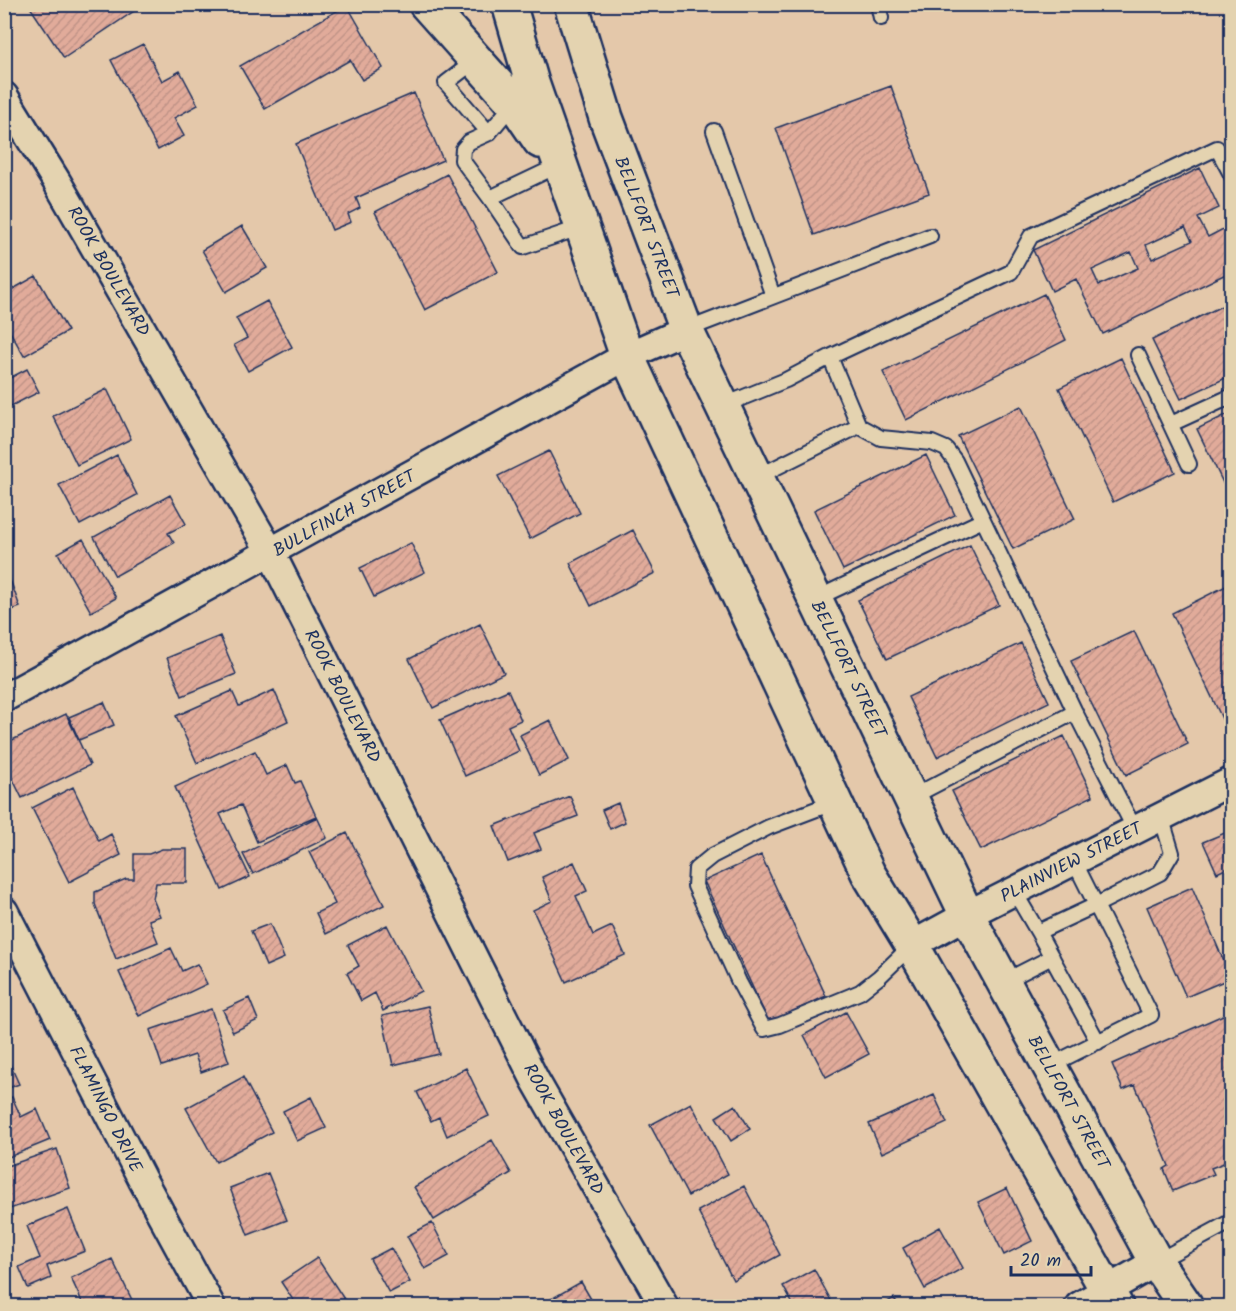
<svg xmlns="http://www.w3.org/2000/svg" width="1236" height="1311" viewBox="0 0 1236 1311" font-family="Kalam,sans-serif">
<defs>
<pattern id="building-hatch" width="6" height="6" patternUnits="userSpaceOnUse" patternTransform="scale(1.5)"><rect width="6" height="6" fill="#e1ab9a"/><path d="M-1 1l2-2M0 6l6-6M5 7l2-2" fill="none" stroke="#c09387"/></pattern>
</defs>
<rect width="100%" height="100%" fill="#e4c8aa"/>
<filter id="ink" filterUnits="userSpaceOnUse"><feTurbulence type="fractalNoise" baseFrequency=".0167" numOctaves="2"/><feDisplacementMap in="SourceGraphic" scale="12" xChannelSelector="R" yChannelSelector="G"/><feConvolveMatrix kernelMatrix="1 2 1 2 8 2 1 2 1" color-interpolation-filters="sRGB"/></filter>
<g filter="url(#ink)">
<path fill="url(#building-hatch)" stroke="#1b2f5e" stroke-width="1.5" fill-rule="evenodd" d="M28 4H138L140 7 64 58Z
M347 5 383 68 362 80 350 60 265 109 240 66Z
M143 44 162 81 180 71 198 105 174 118 184 136 158 150 111 60Z
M891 86 929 193 814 235 776 128Z
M414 93 443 160 356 198 360 208 348 214 351 222 332 230 296 144Z
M1200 168 1219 208 1198 218 1208 237 1227 227 1232 236V271L1103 334 1076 279 1052 291 1033 250ZM1185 227 1192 241 1152 259 1146 245ZM1131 252 1138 268 1099 285 1092 270Z
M447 174 498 272 425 310 375 212Z
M242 226 267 268 226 292 202 250Z
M36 276 68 331 24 356 4 321V294Z
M1044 294 1066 340 906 420 883 372Z
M267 301 292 347 248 371 234 345 247 338 236 318Z
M1232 301V375L1181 399 1152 340Z
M1121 358 1175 472 1113 502 1059 388Z
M27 369 39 392 7 408 4 404V381Z
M107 389 131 439 77 465 53 416Z
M1021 406 1075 519 1013 549 958 436Z
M1232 412V486L1226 489 1197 429Z
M549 451 580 513 530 539 498 476Z
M117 455 137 495 80 525 59 485Z
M926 455 955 515 843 570 814 510Z
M170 495 186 524 168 533 174 543 115 576 94 537Z
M633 530 655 573 591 606 570 563Z
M83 539 116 598 91 612 58 553Z
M411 543 425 572 374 597 360 568Z
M970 545 999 605 887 659 858 600Z
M8 574 20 607 4 613V575Z
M1232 583V724L1226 727 1172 613Z
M480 624 504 673 433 708 409 659Z
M1134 631 1188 744 1126 775 1071 661Z
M220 636 236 674 182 696 167 658Z
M1021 643 1049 702 937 757 908 697Z
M274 690 288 721 197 763 176 716 232 691 239 706Z
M508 690 521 720 508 726 519 751 465 776 440 720Z
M104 702 114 725 79 740 69 717Z
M66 714 90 765 22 798 4 761V744Z
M550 720 569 760 539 775 520 735Z
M1064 736 1093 796 981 850 952 791Z
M255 751 266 775 287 765 295 783 300 781 316 816 257 842 241 805 220 814 250 877 222 890 175 787Z
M73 787 99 841 111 834 121 855 69 882 32 808Z
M570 796 578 816 534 833 541 849 508 862 494 826Z
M618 803 625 822 610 829 602 810Z
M317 817 327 838 253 874 243 854Z
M1232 830V866L1217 873 1203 842Z
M347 833 384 905 326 934 316 913 335 904 309 852Z
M162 849H187V883H156L153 899 160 916 149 920 158 942 116 959 95 904V892L126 879H134V854H149Z
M761 855 826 996 769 1023 704 881Z
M574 862 587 891 576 896 593 935 612 926 625 955 566 982 533 910 552 901 542 877Z
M1192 887 1231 978 1186 997 1147 907Z
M270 924 284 958 266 966 251 931Z
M387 925 421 991 383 1011 375 993 361 1001 347 973 359 966 348 945Z
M171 948 182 971 197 964 207 984 139 1016 119 972Z
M249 998 258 1020 233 1032 223 1010Z
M428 1006 439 1054 393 1065 382 1016Z
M211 1009 229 1062 201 1072 195 1055 162 1066 150 1030Z
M846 1012 869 1054 826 1077 804 1035Z
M1230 1012 1232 1017V1160L1211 1168 1214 1174 1173 1191 1164 1169 1169 1166 1135 1085 1123 1090 1112 1064Z
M4 1051 19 1084 4 1090Z
M466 1068 489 1116 447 1136 439 1117 431 1121 417 1092Z
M243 1077 272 1132 216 1162 186 1108Z
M934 1095 947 1123 882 1153 869 1124Z
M12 1097 21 1117 37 1109 50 1140 4 1159V1100Z
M311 1097 326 1128 297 1141 283 1111Z
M691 1103 728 1174 688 1196 650 1125Z
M735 1105 750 1129 731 1141 716 1117Z
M492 1140 511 1173 434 1220 414 1187Z
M57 1149 70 1188 4 1211V1167Z
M268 1173 287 1220 248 1235 230 1188Z
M744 1186 780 1255 733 1280 698 1211Z
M1007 1188 1032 1241 1004 1255 978 1202Z
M68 1209 85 1251 47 1266 51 1278 28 1288 19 1267 40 1258 27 1226Z
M432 1223 449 1256 425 1269 407 1236Z
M940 1227 963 1268 925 1289 903 1248Z
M391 1248 410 1282 389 1293 370 1259Z
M317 1258 344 1299 332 1306H297L281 1282Z
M112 1259 135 1306H84L71 1278Z
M814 1269 834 1306H794L783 1286Z
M581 1282 595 1306H539Z
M894 1298 899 1306H881Z"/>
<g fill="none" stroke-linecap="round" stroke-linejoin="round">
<g stroke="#1b2f5e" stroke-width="18">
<path id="service" d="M878 4 881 18
M476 60 446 83 489 133 514 103
M714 131 773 296
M489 133 469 142 463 149 462 160 490 198 523 247 582 227
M490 198 557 166
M686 330 930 236
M1138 355 1189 464
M722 406 786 380 830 357 1011 272 1031 236 1217 148 1232 176
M1171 424 1232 396
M859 426 881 438 932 443 946 449 955 461 1075 712 1135 830
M757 477 859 426 830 357
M815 599 983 520
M910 798 1075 712
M835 802 769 827 712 856 696 869 695 886 739 982 764 1029 780 1025 860 992 879 977 912 945
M1014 891 1038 932
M1003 982 1052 957
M1098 1042 1038 932 1096 905 1160 873 1172 853 1161 816
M1049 1066 1151 1015 1074 861
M1156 1262 1232 1221"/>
</g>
<g stroke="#1b2f5e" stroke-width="32">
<path id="minor" d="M4 96 57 182 271 553 535 1080 664 1306
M4 698 627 356 686 330
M4 911 142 1179 211 1306
M912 945 967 915 1232 781
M1079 1306 1156 1262"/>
</g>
<g stroke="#1b2f5e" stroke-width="38">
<path id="secondary" d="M426 4 514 103 540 141
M509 4 532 83 627 356 868 873 912 945 1116 1306
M571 4 606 118 686 330 967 915 1156 1262 1186 1306"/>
</g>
<use href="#service" stroke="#e4d3b0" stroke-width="14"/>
<use href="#minor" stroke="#e4d3b0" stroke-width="27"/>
<use href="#secondary" stroke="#e4d3b0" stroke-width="33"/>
</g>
</g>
<g text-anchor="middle" stroke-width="5" stroke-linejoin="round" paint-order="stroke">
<g font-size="18" fill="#1b2f5e" stroke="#e4d3b0">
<text transform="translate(647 227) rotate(69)" y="6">BELLFORT STREET</text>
<text transform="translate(109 271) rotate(60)" y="6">ROOK BOULEVARD</text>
<text transform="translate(344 513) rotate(-29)" y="6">BULLFINCH STREET</text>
<text transform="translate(849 669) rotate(64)" y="6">BELLFORT STREET</text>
<text transform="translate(343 696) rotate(63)" y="6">ROOK BOULEVARD</text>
<text transform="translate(1071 862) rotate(-27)" y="6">PLAINVIEW STREET</text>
<text transform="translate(1069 1102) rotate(61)" y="6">BELLFORT STREET</text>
<text transform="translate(106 1109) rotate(63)" y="6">FLAMINGO DRIVE</text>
<text transform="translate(564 1129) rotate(61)" y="6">ROOK BOULEVARD</text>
</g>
</g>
<rect width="1236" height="1311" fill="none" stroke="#e4d3b0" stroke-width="24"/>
<rect x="12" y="12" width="1212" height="1287" fill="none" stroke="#1b2f5e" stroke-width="2" filter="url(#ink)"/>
<path d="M1011 1266v9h80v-9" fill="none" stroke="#1b2f5e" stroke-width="3"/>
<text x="1020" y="1266" font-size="18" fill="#1b2f5e" stroke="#e4d3b0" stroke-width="4.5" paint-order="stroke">20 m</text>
</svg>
